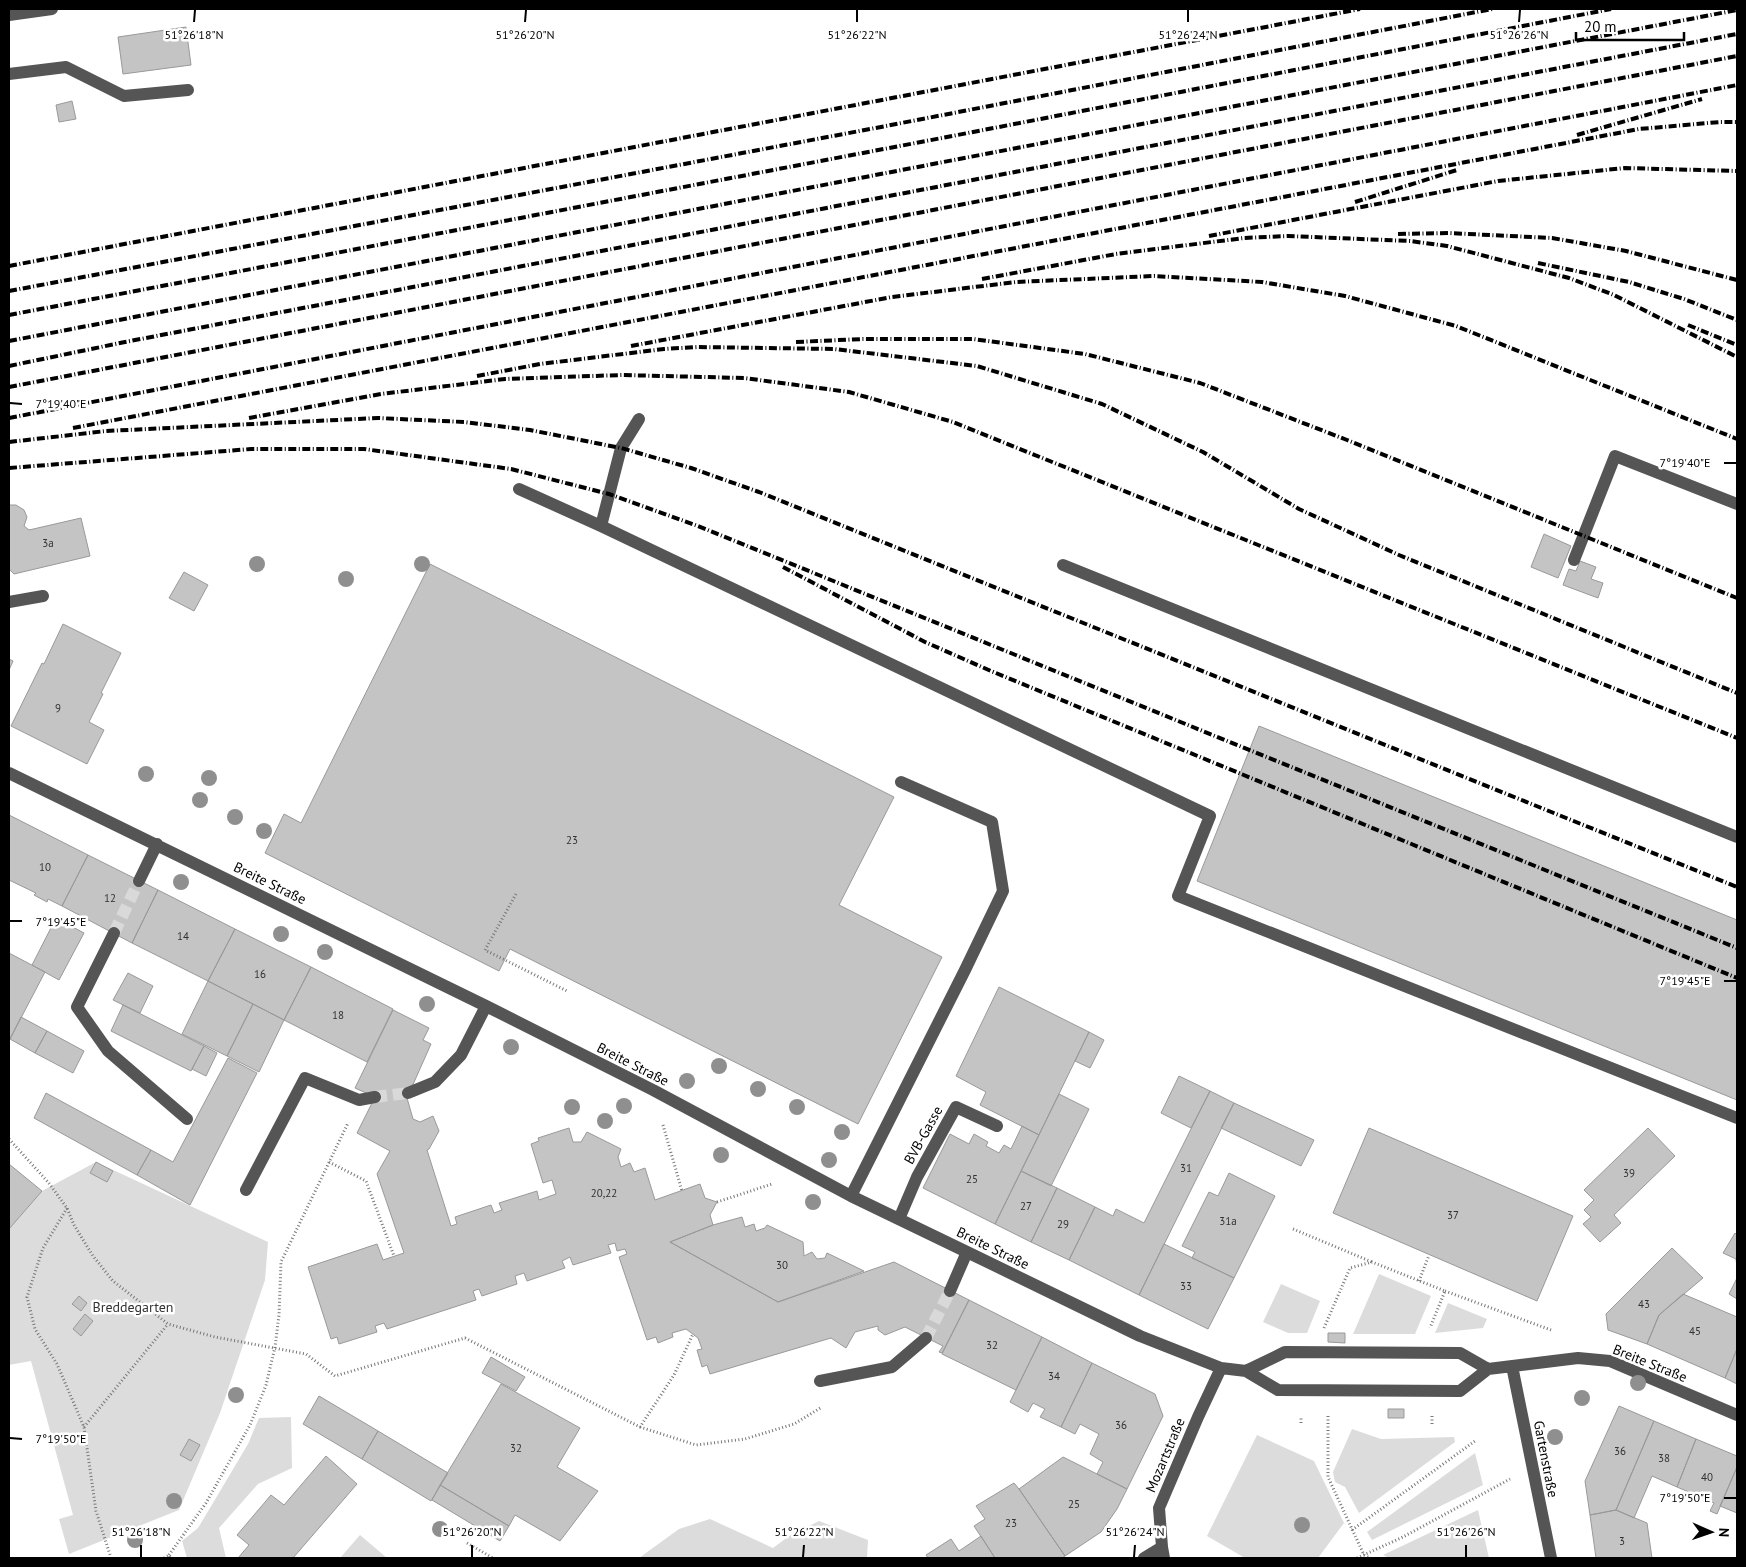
<svg xmlns="http://www.w3.org/2000/svg" width="1746" height="1567" viewBox="0 0 1746 1567" font-family="'PT Sans',sans-serif">
<rect width="100%" height="100%" fill="#fff"/>
<path fill="#dcdcdc" d="M96 1162 268 1242 265 1280 220 1413 179 1510 69 1554 59 1519 73 1515 31 1361 9 1365V1229L42 1191Z
M1379 1274 1431 1296 1415 1334H1353Z
M1281 1284 1320 1301 1307 1333H1288L1263 1322Z
M1448 1303 1487 1319 1483 1328 1435 1333Z
M291 1417 292 1468 258 1484 219 1528 226 1558H187L182 1541 198 1528 210 1508 248 1444 259 1418Z
M1352 1429 1381 1439 1454 1437 1455 1442 1359 1513 1345 1487 1335 1482 1333 1472Z
M1257 1435 1314 1461 1344 1523 1318 1558H1245L1207 1536Z
M1475 1453 1483 1485 1372 1540 1367 1532Z
M1478 1510 1489 1558H1389L1383 1555Z
M710 1519 773 1548 789 1536 819 1521 868 1540 867 1558H639L679 1529Z
M360 1535 387 1558H340Z"/>
<path fill="#c4c4c4" stroke="#999" d="M186 27 191 65 123 74 118 37Z
M72 101 76 119 59 122 56 105Z
M9 505H16L24 510 27 517 24 526 29 530 81 518 90 556 14 574 9 569Z
M1544 534 1571 546 1558 578 1531 567Z
M1580 561 1596 567 1591 579 1603 583 1598 598 1563 585 1569 569 1576 571Z
M430 564 894 797 839 905 942 957 858 1124 510 949 499 971 265 853 284 814 301 823Z
M184 572 208 585 194 611 169 598Z
M63 624 121 653 101 693 103 694 89 722 104 730 87 764 11 726 42 663 44 664Z
M9 659 13 661 9 670Z
M1259 726 1737 920V1100L1197 881Z
M9 815 88 855 62 906 48 899 47 902 34 895 36 893 9 880Z
M88 855 158 890 132 943 62 906Z
M158 890 235 929 208 981 132 943Z
M56 918 84 933 59 980 32 965Z
M235 929 311 967 284 1020 208 981Z
M9 953 45 972 10 1039H9Z
M311 967 393 1009 367 1062 284 1020Z
M128 973 153 986 140 1013 113 1000Z
M208 981 253 1004 227 1056 182 1034Z
M999 987 1089 1032 1039 1135 980 1105 986 1092 956 1076Z
M253 1004 284 1020 259 1072 227 1056Z
M123 1005 204 1046 191 1071 111 1031Z
M393 1010 429 1028 423 1040 431 1044 407 1098 413 1119 420 1122 433 1116 439 1131 429 1149 427 1150 451 1226 457 1224 455 1217 491 1205 494 1213 502 1210 499 1203 537 1191 539 1200 556 1194 552 1180 543 1183 531 1144 539 1141 538 1138 569 1128 573 1142H581L587 1132 621 1149 618 1157 621 1167 630 1163 634 1172 645 1168 655 1200 700 1184 705 1198 717 1202 710 1215 713 1225 670 1242 778 1302 894 1262 969 1300 942 1353 939 1352 943 1346 905 1327 885 1335 878 1330V1326L855 1332 846 1348 831 1338 710 1374 707 1365 702 1367 697 1350 702 1349 698 1338 686 1329 672 1333 673 1337 658 1343 656 1337 647 1340 619 1257 627 1254 625 1249 617 1251 615 1243 608 1245 611 1253 573 1265 570 1257 562 1261 565 1268 527 1281 524 1273 515 1276 517 1284 482 1296 479 1289 473 1291 476 1300 387 1329 384 1323 375 1326 377 1332 339 1344 337 1337 331 1339 308 1267 377 1244 383 1260 404 1253 377 1174 390 1151 357 1133 375 1097 355 1088Z
M21 1017 47 1031 35 1053 10 1039Z
M47 1031 84 1051 73 1073 35 1053Z
M1089 1032 1104 1040 1090 1068 1075 1061Z
M204 1046 217 1053 206 1076 192 1069Z
M228 1058 257 1073 190 1205 137 1175 151 1150 173 1162Z
M1179 1076 1210 1091 1191 1128 1161 1113Z
M1210 1091 1234 1103 1139 1295 1069 1260 1095 1207 1113 1216 1116 1209 1144 1223Z
M46 1093 151 1150 137 1175 34 1118Z
M1059 1094 1089 1109 1051 1186 1021 1171Z
M1234 1103 1314 1140 1301 1166 1221 1128Z
M1022 1126 1039 1135 995 1224 923 1188 950 1134 969 1144 974 1134 988 1142 986 1146 999 1153 1004 1145 1011 1149Z
M1369 1128 1573 1216 1537 1301 1333 1213Z
M1648 1128 1675 1156 1614 1215 1621 1223 1600 1242 1583 1224 1591 1217 1584 1210 1594 1200 1584 1190Z
M96 1162 113 1171 107 1182 90 1173Z
M9 1164 42 1191 9 1229Z
M1021 1171 1057 1188 1031 1242 995 1224Z
M1229 1173 1275 1196 1234 1278 1192 1258 1195 1252 1182 1246 1209 1192 1218 1196Z
M1057 1188 1095 1207 1069 1260 1031 1242Z
M742 1217 745 1227 754 1224 756 1231 765 1228 767 1225 803 1242 804 1256 812 1252 817 1259 825 1258 827 1253 864 1271 778 1302 670 1242 713 1225Z
M1735 1233 1737 1235V1267L1736 1259 1723 1253Z
M1164 1244 1234 1278 1208 1329 1139 1295Z
M1672 1248 1703 1278 1659 1315 1647 1344 1608 1330 1606 1314Z
M1737 1278V1299L1729 1294Z
M1683 1294 1737 1317V1349L1725 1378 1647 1344 1659 1315Z
M79 1296 87 1303 81 1311 72 1304Z
M969 1300 1042 1337 1016 1390 942 1354Z
M85 1314 93 1321 81 1336 73 1329Z
M1328 1333H1345V1343L1328 1342Z
M1042 1337 1092 1363 1061 1427 1040 1417 1045 1409 1033 1403 1028 1412 1010 1402Z
M1737 1349V1384L1725 1378Z
M491 1357 525 1377 516 1391 482 1373Z
M1092 1363 1155 1394 1163 1416 1127 1489 1097 1474 1103 1462 1090 1454 1099 1434 1080 1424 1075 1434 1061 1427Z
M501 1384 580 1428 557 1467 598 1491 560 1541 515 1515 509 1526 440 1485Z
M319 1396 378 1431 362 1459 303 1424Z
M1619 1406 1654 1421 1616 1510 1590 1515 1585 1481Z
M1388 1409H1404V1418H1388Z
M1654 1421 1696 1439 1677 1487 1652 1476 1634 1518 1616 1510Z
M378 1431 448 1473 431 1501 362 1459Z
M189 1439 200 1445 191 1461 180 1455Z
M1696 1439 1737 1456V1467L1717 1514 1710 1511 1714 1503 1677 1487Z
M326 1456 357 1484 293 1558H238L249 1545 237 1535 271 1495 284 1505Z
M1063 1457 1127 1489 1117 1509 1101 1532 1065 1556 1019 1489Z
M1737 1467V1513L1720 1506Z
M1014 1483 1019 1489 1065 1556 1062 1558H995L974 1526 985 1519 976 1506Z
M440 1485 509 1526 500 1541 432 1500Z
M1616 1510 1647 1523 1652 1558H1596L1590 1515Z
M981 1536 995 1558H928L926 1555 951 1539 959 1551Z"/>
<g fill="none" stroke-linecap="round" stroke-linejoin="round">
<path stroke="#d9d9d9" stroke-width="12" stroke-dasharray="12 6" stroke-linecap="butt" d="M114 933 139 881
M375 1097 408 1093
M926 1338 950 1291"/>
<path stroke="#777" stroke-width="3" stroke-dasharray="1 2.5" stroke-linecap="butt" d="M516 894 485 950 567 991
M663 1125 682 1191
M9 1139 48 1182 67 1208 74 1225 93 1256 113 1281 168 1324 215 1337 306 1354 335 1376 465 1338 640 1427 674 1375 693 1334
M329 1162 366 1181 394 1256
M717 1202 772 1184
M67 1208 43 1248 27 1297 35 1329 57 1364 84 1427 96 1511 111 1558
M1293 1229 1372 1262
M1419 1281 1429 1255
M1445 1291 1551 1330
M1324 1328 1350 1268 1372 1262 1445 1291 1430 1328
M1328 1416V1477L1364 1555 1370 1558
M1301 1423V1416
M1432 1424V1416
M84 1427 168 1324
M640 1427 696 1445 745 1439 794 1424 822 1407
M1352 1530 1475 1441
M467 1543 493 1558
M169 1555 206 1503 250 1425 266 1385 275 1347 279 1315 281 1262 348 1123
M164 1558 169 1555 171 1558
M1357 1558 1403 1537 1510 1479"/>
<path stroke="#555" stroke-width="12" d="M9 15 52 9
M9 74 66 67 124 96 188 90
M519 489 601 526 1210 816 1178 896 1737 1118
M601 526 621 448 639 419
M1574 560 1615 456 1737 504
M1063 565 1737 837
M9 602 43 596
M9 773 486 1006 653 1090 851 1196 967 1252 1140 1336 1221 1368 1246 1371 1278 1390 1460 1391 1488 1369 1578 1358 1610 1361 1737 1415
M139 881 157 844
M114 933 77 1007 108 1051 187 1119
M408 1093 435 1082 461 1055 486 1006
M246 1190 305 1078 359 1100 375 1097
M851 1196 965 970 1003 891 992 822 901 782
M899 1219 917 1177 956 1107 997 1126
M950 1291 967 1252
M1512 1366 1551 1558
M1246 1371 1285 1352 1460 1353 1488 1369
M820 1381 892 1367 926 1338
M1144 1558 1162 1547
M1164 1558 1162 1547 1159 1508 1198 1417 1221 1368"/>
<path stroke="#000" stroke-width="4" stroke-dasharray="8 2.5 1 2.5" stroke-linecap="butt" d="M1577 135 1702 99
M1355 202 1457 170
M1398 234 1448 233 1552 238 1626 251 1737 280
M1209 236 1498 181 1625 168 1737 171
M1538 263 1629 282 1684 299 1737 320
M9 266 1360 9
M982 279 1116 254 1244 238 1288 236 1410 241 1447 246 1569 278 1614 295 1737 357
M9 291 886 126 1492 9
M9 315 947 137 1611 9
M1688 325 1737 345
M9 341 1737 10
M796 342 863 339H973L1085 354 1200 383 1347 440 1737 598
M631 346 892 297 1016 282 1154 276 1262 282 1345 296 1456 326 1737 439
M9 366 125 342 1737 34
M477 376 540 364 664 349 698 347 834 349 977 366 1102 404 1203 452 1299 509 1399 555 1737 693
M9 387 1737 56
M9 418 1737 85
M249 418 381 394 505 379 622 375 744 378 849 392 953 422 1737 738
M73 428 1639 129 1720 122H1737
M9 442 106 431 378 418 464 422 530 430 621 448 691 468 759 492 1737 887
M9 468 251 449H364L511 469 609 494 698 526 1737 948
M783 567 925 642 991 671 1737 978"/>
</g>
<g fill="#8f8f8f">
<circle cx="257" cy="564" r="8"/>
<circle cx="422" cy="564" r="8"/>
<circle cx="346" cy="579" r="8"/>
<circle cx="146" cy="774" r="8"/>
<circle cx="209" cy="778" r="8"/>
<circle cx="200" cy="800" r="8"/>
<circle cx="235" cy="817" r="8"/>
<circle cx="264" cy="831" r="8"/>
<circle cx="181" cy="882" r="8"/>
<circle cx="281" cy="934" r="8"/>
<circle cx="325" cy="952" r="8"/>
<circle cx="427" cy="1004" r="8"/>
<circle cx="511" cy="1047" r="8"/>
<circle cx="719" cy="1066" r="8"/>
<circle cx="687" cy="1081" r="8"/>
<circle cx="758" cy="1089" r="8"/>
<circle cx="624" cy="1106" r="8"/>
<circle cx="572" cy="1107" r="8"/>
<circle cx="797" cy="1107" r="8"/>
<circle cx="605" cy="1121" r="8"/>
<circle cx="842" cy="1132" r="8"/>
<circle cx="721" cy="1155" r="8"/>
<circle cx="829" cy="1160" r="8"/>
<circle cx="813" cy="1202" r="8"/>
<circle cx="1638" cy="1383" r="8"/>
<circle cx="236" cy="1395" r="8"/>
<circle cx="1582" cy="1398" r="8"/>
<circle cx="1555" cy="1437" r="8"/>
<circle cx="174" cy="1501" r="8"/>
<circle cx="1302" cy="1525" r="8"/>
<circle cx="440" cy="1529" r="8"/>
<circle cx="135" cy="1540" r="8"/>
</g>
<path fill="none" stroke="#000" stroke-width="2" d="M194 22 195 10M525 22 526 10M857 22V10M1188 22V10M1519 22 1520 10M10 403 22 404M1724 463H1736M10 921H22M1724 981H1736M10 1438 22 1439M1724 1498H1736M141 1557V1545M472 1557V1545M803 1557 804 1545M1134 1557 1135 1545M1466 1557V1545"/>
<g text-anchor="middle" stroke-width="5" stroke-linejoin="round" paint-order="stroke">
<g font-size="11" fill="#313131">
<text x="48" y="547">3a</text>
<text x="58" y="712">9</text>
<text x="572" y="844">23</text>
<text x="45" y="871">10</text>
<text x="110" y="902">12</text>
<text x="183" y="940">14</text>
<text x="260" y="978">16</text>
<text x="338" y="1019">18</text>
<text x="1186" y="1172">31</text>
<text x="1629" y="1177">39</text>
<text x="972" y="1183">25</text>
<text x="604" y="1197">20,22</text>
<text x="1026" y="1210">27</text>
<text x="1453" y="1219">37</text>
<text x="1228" y="1225">31a</text>
<text x="1063" y="1228">29</text>
<text x="782" y="1269">30</text>
<text x="1186" y="1290">33</text>
<text x="1644" y="1308">43</text>
<text x="1695" y="1335">45</text>
<text x="992" y="1349">32</text>
<text x="1054" y="1380">34</text>
<text x="1121" y="1429">36</text>
<text x="516" y="1452">32</text>
<text x="1620" y="1455">36</text>
<text x="1664" y="1462">38</text>
<text x="1707" y="1481">40</text>
<text x="1074" y="1508">25</text>
<text x="1011" y="1527">23</text>
<text x="1622" y="1545">3</text>
</g>
<g font-size="14" fill="#000" stroke="#fff">
<text transform="translate(270 883) rotate(26)" y="5">Breite Straße</text>
<text transform="translate(633 1064) rotate(27)" y="5">Breite Straße</text>
<text transform="translate(923 1135) rotate(-61)" y="5">BVB-Gasse</text>
<text transform="translate(993 1248) rotate(26)" y="5">Breite Straße</text>
<text transform="translate(1650 1363) rotate(22)" y="5">Breite Straße</text>
<text transform="translate(1165 1455) rotate(-67)" y="5">Mozartstraße</text>
<text transform="translate(1546 1459) rotate(79)" y="5">Gartenstraße</text>
</g>
<g font-size="14" fill="#333" stroke="#fff">
<text x="133" y="1312">Breddegarten</text>
</g>
</g>
<g font-size="12" text-anchor="middle" fill="#000" stroke="#fff" stroke-width="5" stroke-linejoin="round" paint-order="stroke">
<text x="194" y="39">51°26'18"N</text>
<text x="525" y="39">51°26'20"N</text>
<text x="857" y="39">51°26'22"N</text>
<text x="1188" y="39">51°26'24"N</text>
<text x="1519" y="39">51°26'26"N</text>
<text x="61" y="408">7°19'40"E</text>
<text x="1685" y="467">7°19'40"E</text>
<text x="61" y="926">7°19'45"E</text>
<text x="1685" y="985">7°19'45"E</text>
<text x="61" y="1443">7°19'50"E</text>
<text x="1685" y="1502">7°19'50"E</text>
<text x="141" y="1536">51°26'18"N</text>
<text x="472" y="1536">51°26'20"N</text>
<text x="804" y="1536">51°26'22"N</text>
<text x="1135" y="1536">51°26'24"N</text>
<text x="1466" y="1536">51°26'26"N</text>
</g>
<rect width="1746" height="1567" fill="none" stroke="#000000" stroke-width="20"/>
<g transform="translate(1711 1532) rotate(92)" stroke="#ffffff" stroke-width="4" paint-order="stroke">
<path d="M0-4L9 19L0 12L-9 19Z" fill="#000000"/>
<text y="-8" font-size="14" font-weight="bold" text-anchor="middle" fill="#000000">N</text>
</g>
<path d="M1576 32v8h108v-8" fill="none" stroke="#000000" stroke-width="2.5"/>
<text x="1584" y="32" font-size="15" fill="#000000" stroke="#ffffff" stroke-width="4" paint-order="stroke">20 m</text>
</svg>
